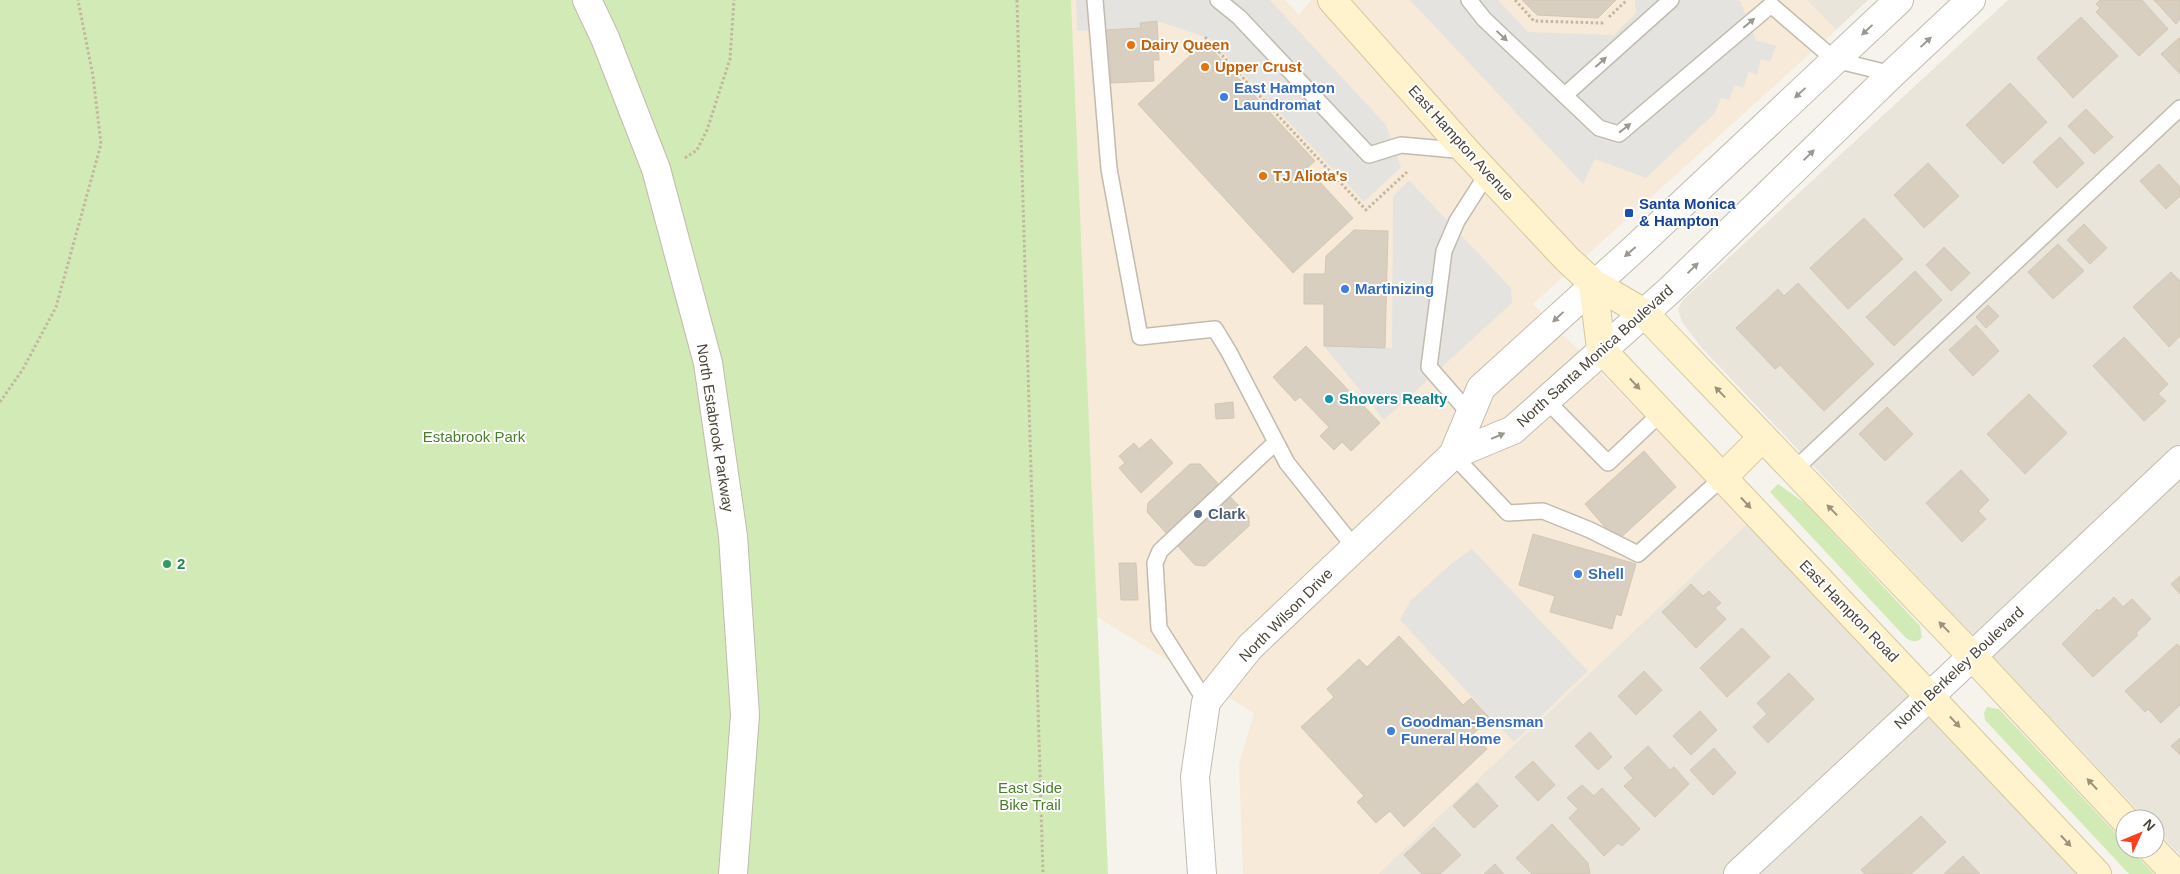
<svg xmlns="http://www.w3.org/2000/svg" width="2180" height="874" viewBox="0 0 2180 874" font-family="Arial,sans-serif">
<rect width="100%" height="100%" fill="#f6f3ec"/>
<path fill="#eae5da" d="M1807 0H1868L1836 30Z
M2008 0H2180V855L2155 829V819H2146L1702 348 1682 322 1678 309 1683 300Z
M1748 523 2079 874H1378Z"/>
<path fill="#f7ead8" d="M1071 0H1285L1299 15 1311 0H1807L1836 30 1533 304 1748 523 1378 874H1243L1239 764 1254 713 1097 617Z"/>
<path fill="#d2eab5" d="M0 0H1071L1108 874H0Z
M1778 484 1806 504 1920 626 1922 637C1917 643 1913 642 1906 638L1770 492Z
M1987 707 1999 709 2125 843V849H2130L2154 874H2129L1985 720 1984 713Z"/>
<path fill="#e5e3e0" d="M1076 0H1270L1386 125 1401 167 1364 202 1209 38 1157 21 1141 23V28L1077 31Z
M1410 0H1498L1528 32 1614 35 1636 13 1635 0H1736L1740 1 1756 40 1776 46 1770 62 1761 59 1757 75 1749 72 1743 88 1735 85 1729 100 1721 98 1715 113 1646 178 1595 159 1583 184Z
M1409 180 1511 288 1512 303 1384 420 1324 346 1392 348 1393 196Z
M1472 549 1588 671 1514 742 1400 620 1410 601 1451 564Z"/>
<path fill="#d8cfc1" stroke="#d3c7b4" d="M1522 0H1616L1598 18 1537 15Z
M2100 0H2142L2168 29 2139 56 2096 12 2100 8 2096 4Z
M2154 0H2180V19L2176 24Z
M2081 17 2118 56 2073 98 2037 58Z
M1157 21 1159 60H1153L1154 81 1111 83 1110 61H1104L1103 30 1141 28 1140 23Z
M2179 38 2180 39V74L2161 54Z
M1205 42 1315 161 1307 168 1353 218 1293 273 1138 104Z
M2010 83 2047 122 2003 164 1966 125Z
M2086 109 2113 137 2094 154 2068 126Z
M2060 137 2084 163 2057 188 2033 162Z
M1928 163 1959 196 1924 228 1894 195Z
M2159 164 2180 187V196L2166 209 2140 181Z
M1864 218 1903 259 1848 309 1810 268Z
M2084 224 2107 248 2090 264 2067 240Z
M1354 230 1388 231 1385 348 1324 346V304H1304V274H1325L1326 256Z
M2058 244 2084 271 2053 299 2028 272Z
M1944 247 1970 273 1951 291 1926 265Z
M1915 271 1942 300 1894 346 1866 317Z
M2171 272 2180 281V336L2169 347 2133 307Z
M1798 283 1874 364 1824 411 1780 365 1775 369 1736 328 1778 289 1784 296Z
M1988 305 1999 316 1986 328 1976 317Z
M1976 325 1999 351 1973 376 1949 350Z
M2124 337 2168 384 2158 394 2166 401 2144 421 2093 366Z
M1306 346 1380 423 1351 451 1342 442 1334 450 1320 436 1329 427 1300 397 1295 401 1273 377Z
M2029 394 2067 433 2025 474 1987 434Z
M1233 402 1234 418 1216 419 1215 404Z
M1887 407 1913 434 1885 461 1859 434Z
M1151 439 1173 463 1141 493 1119 468 1125 463 1119 456 1134 443 1139 449Z
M1644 451 1676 487 1617 541 1585 504Z
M1190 464H1200L1249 517V526L1205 566 1195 565 1147 512 1148 503Z
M1961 470 1989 500 1978 511 1986 519 1962 542 1926 503Z
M1533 534 1636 564 1621 616 1616 614 1612 629 1550 612 1555 596 1519 585Z
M1119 563H1136L1138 600H1121Z
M2180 576V594L2171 584Z
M1691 584 1703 596 1709 591 1721 603 1715 608 1726 619 1696 648 1662 612Z
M2114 597 2123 607 2132 599 2151 619 2136 633 2138 635 2093 677 2062 644 2097 609 2099 611Z
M1742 628 1770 657 1727 697 1700 668Z
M1399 636 1463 705 1471 698 1490 718 1473 734 1487 749 1404 827 1390 811 1376 823 1357 802 1364 796 1301 727 1334 697 1327 689 1359 659 1367 667Z
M2177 644 2180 647V705L2161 723 2148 709 2145 712 2125 691Z
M1644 671 1662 690 1636 715 1618 696Z
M1789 673 1814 699 1768 743 1753 727 1767 714 1757 703Z
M1700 711 1717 730 1691 755 1673 736Z
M1590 732 1612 757 1598 770 1575 746Z
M2180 738V755L2171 746Z
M1648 746 1670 770 1674 767 1689 784 1655 817 1624 786 1633 778 1624 768Z
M1714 748 1736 773 1713 795 1690 770Z
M1533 761 1555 785 1538 801 1515 777Z
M1477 783 1498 806 1474 828 1453 806Z
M1582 785 1594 796 1602 788 1640 829 1622 846 1618 843 1604 856 1569 818 1578 809 1567 798Z
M1921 816 1946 842 1911 874H1865L1861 870Z
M1552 824 1588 863 1590 874H1532L1516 858Z
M1434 827 1461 855 1440 874H1422L1404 855Z
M1963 856 1980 874H1944Z
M1495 864 1504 874H1484Z"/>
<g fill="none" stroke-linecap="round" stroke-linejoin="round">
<g stroke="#c2bbae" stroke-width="18">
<path id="service" d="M1095 0 1109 169 1140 337 1215 329 1229 352 1287 463 1355 548
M1218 0 1239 17 1369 155 1401 145 1466 151
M1469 0 1484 19 1599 128 1619 134 1771 5 1835 60 1892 74
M1565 95 1671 0
M1546 400 1608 463 1661 413
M1470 414 1429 367 1444 251 1457 221 1487 174
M1453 455 1508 513 1543 511 1590 530 1638 554 1722 478
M1794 470 2180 108
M1206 702 1159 628 1155 563 1160 551 1276 442"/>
</g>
<g stroke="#c2bbae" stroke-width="30">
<path id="minor" d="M587 0 605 38 656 169 708 363 733 536 745 715 733 874
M1738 874 1930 696 2180 460"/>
</g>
<g stroke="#c2bbae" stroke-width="30">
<path id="tertiary" d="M1453 455 1481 388 1633 250 1899 0
M1202 874 1195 777 1206 702 1250 647 1453 455 1513 430 1670 290 1892 74 1971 0"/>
</g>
<g stroke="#d6c79b" stroke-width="30">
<path id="secondary" d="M1332 0 1467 152 1567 259 1593 283 1644 313 1972 656 2125 820
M1593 283 1601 349 2097 874
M1722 478 1763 437
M2152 849 2176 874"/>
</g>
<path stroke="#c4b79f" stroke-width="3" stroke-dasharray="2.5 2.5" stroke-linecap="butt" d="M1017 0 1043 874
M1515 0 1534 21 1602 23 1605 21
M1609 17 1627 0
M1205 37 1366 210 1407 172
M685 158 697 150 707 130 730 59 734 0
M0 402 23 369 56 307 101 144 93 76 78 0"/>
<use href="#service" stroke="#fff" stroke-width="15"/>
<use href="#minor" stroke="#fff" stroke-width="28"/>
<use href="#tertiary" stroke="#fff" stroke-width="28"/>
<use href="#secondary" stroke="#fff3cd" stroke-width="28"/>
</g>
<defs><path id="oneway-solid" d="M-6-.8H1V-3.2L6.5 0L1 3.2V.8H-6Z" transform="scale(1.25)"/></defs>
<g fill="#9c9892">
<use href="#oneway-solid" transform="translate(1749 23) rotate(-40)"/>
<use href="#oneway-solid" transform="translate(1867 30) rotate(137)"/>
<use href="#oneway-solid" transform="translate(1502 36) rotate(43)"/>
<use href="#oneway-solid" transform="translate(1926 42) rotate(-43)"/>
<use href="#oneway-solid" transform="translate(1601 62) rotate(-42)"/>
<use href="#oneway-solid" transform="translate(1800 93) rotate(137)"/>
<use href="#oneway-solid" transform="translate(1625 128) rotate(-38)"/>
<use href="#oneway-solid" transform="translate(1809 155) rotate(-44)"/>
<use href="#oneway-solid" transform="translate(1630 252) rotate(139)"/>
<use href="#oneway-solid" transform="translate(1693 268) rotate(-44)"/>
<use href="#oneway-solid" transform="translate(1558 317) rotate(137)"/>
<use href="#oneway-solid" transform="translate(1498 436) rotate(-23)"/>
</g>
<g fill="#9c937c">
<use href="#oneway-solid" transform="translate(1635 384) rotate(47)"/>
<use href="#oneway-solid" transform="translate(1720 392) rotate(-134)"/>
<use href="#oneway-solid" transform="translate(1746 503) rotate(47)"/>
<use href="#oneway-solid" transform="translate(1832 510) rotate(-134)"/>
<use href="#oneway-solid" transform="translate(1944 627) rotate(-134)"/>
<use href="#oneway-solid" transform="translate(1955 722) rotate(47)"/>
<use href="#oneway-solid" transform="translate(2092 784) rotate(-133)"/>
<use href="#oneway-solid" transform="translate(2066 841) rotate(47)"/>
</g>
<g fill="#e8710a" stroke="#fff" stroke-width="2">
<circle cx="1131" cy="45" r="5"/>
<circle cx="1205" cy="67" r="5"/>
<circle cx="1263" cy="176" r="5"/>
</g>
<g fill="#3f7fe0" stroke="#fff" stroke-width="2">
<circle cx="1224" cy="97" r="5"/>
<circle cx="1345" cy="289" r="5"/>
<circle cx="1578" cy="574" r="5"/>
<circle cx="1391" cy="731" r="5"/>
</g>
<rect fill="#1a4fb4" stroke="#fff" stroke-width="2" x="1624" y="208" width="10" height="10" rx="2.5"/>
<circle fill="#0f9aa8" stroke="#fff" stroke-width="2" cx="1329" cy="399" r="5"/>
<circle fill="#5c6f8a" stroke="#fff" stroke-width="2" cx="1198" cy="514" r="5"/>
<circle fill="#2e9e5b" stroke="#fff" stroke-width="2" cx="167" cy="564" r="5"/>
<g text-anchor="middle" stroke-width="4" stroke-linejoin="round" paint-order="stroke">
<g font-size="15" font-weight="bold" fill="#c56008" stroke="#fff" text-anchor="start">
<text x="1141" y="50">Dairy Queen</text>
<text x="1215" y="72">Upper Crust</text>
<text x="1273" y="181">TJ Aliota's</text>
</g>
<g font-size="15" font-weight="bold" fill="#366cbe" stroke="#fff" text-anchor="start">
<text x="1234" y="93">East Hampton<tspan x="1234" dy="17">Laundromat</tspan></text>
<text x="1355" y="294">Martinizing</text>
<text x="1588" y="579">Shell</text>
<text x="1401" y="727">Goodman-Bensman<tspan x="1401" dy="17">Funeral Home</tspan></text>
</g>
<g font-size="15" fill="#4b4439" stroke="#fff">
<text transform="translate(1461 143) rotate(48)" y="5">East Hampton Avenue</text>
<text transform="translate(1595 356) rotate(-42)" y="5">North Santa Monica Boulevard</text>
<text transform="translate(715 428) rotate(81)" y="5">North Estabrook Parkway</text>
<text transform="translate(1849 611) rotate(46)" y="5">East Hampton Road</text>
<text transform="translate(1286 615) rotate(-45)" y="5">North Wilson Drive</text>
<text transform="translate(1959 668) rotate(-43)" y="5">North Berkeley Boulevard</text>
</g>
<g font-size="15" font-weight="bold" fill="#164399" stroke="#fff" text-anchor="start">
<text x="1639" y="209">Santa Monica<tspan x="1639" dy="17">&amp; Hampton</tspan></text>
</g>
<g font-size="15" font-weight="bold" fill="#0d838f" stroke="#fff" text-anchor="start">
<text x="1339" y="404">Shovers Realty</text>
</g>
<g font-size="15" fill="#4a7f2a" stroke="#fff">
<text x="474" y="442">Estabrook Park</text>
<text x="1030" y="793">East Side<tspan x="1030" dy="17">Bike Trail</tspan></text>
</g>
<g font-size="15" font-weight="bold" fill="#4e5e75" stroke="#fff" text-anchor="start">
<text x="1208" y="519">Clark</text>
</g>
<g font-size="15" font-weight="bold" fill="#27864d" stroke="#fff" text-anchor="start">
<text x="177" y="569">2</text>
</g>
</g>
<g transform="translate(2140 834) rotate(46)"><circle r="24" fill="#ffffff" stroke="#b7b4b0"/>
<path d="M0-4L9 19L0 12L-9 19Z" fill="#fc3f1d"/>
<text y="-8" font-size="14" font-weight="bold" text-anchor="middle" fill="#4b4439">N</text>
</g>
</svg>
